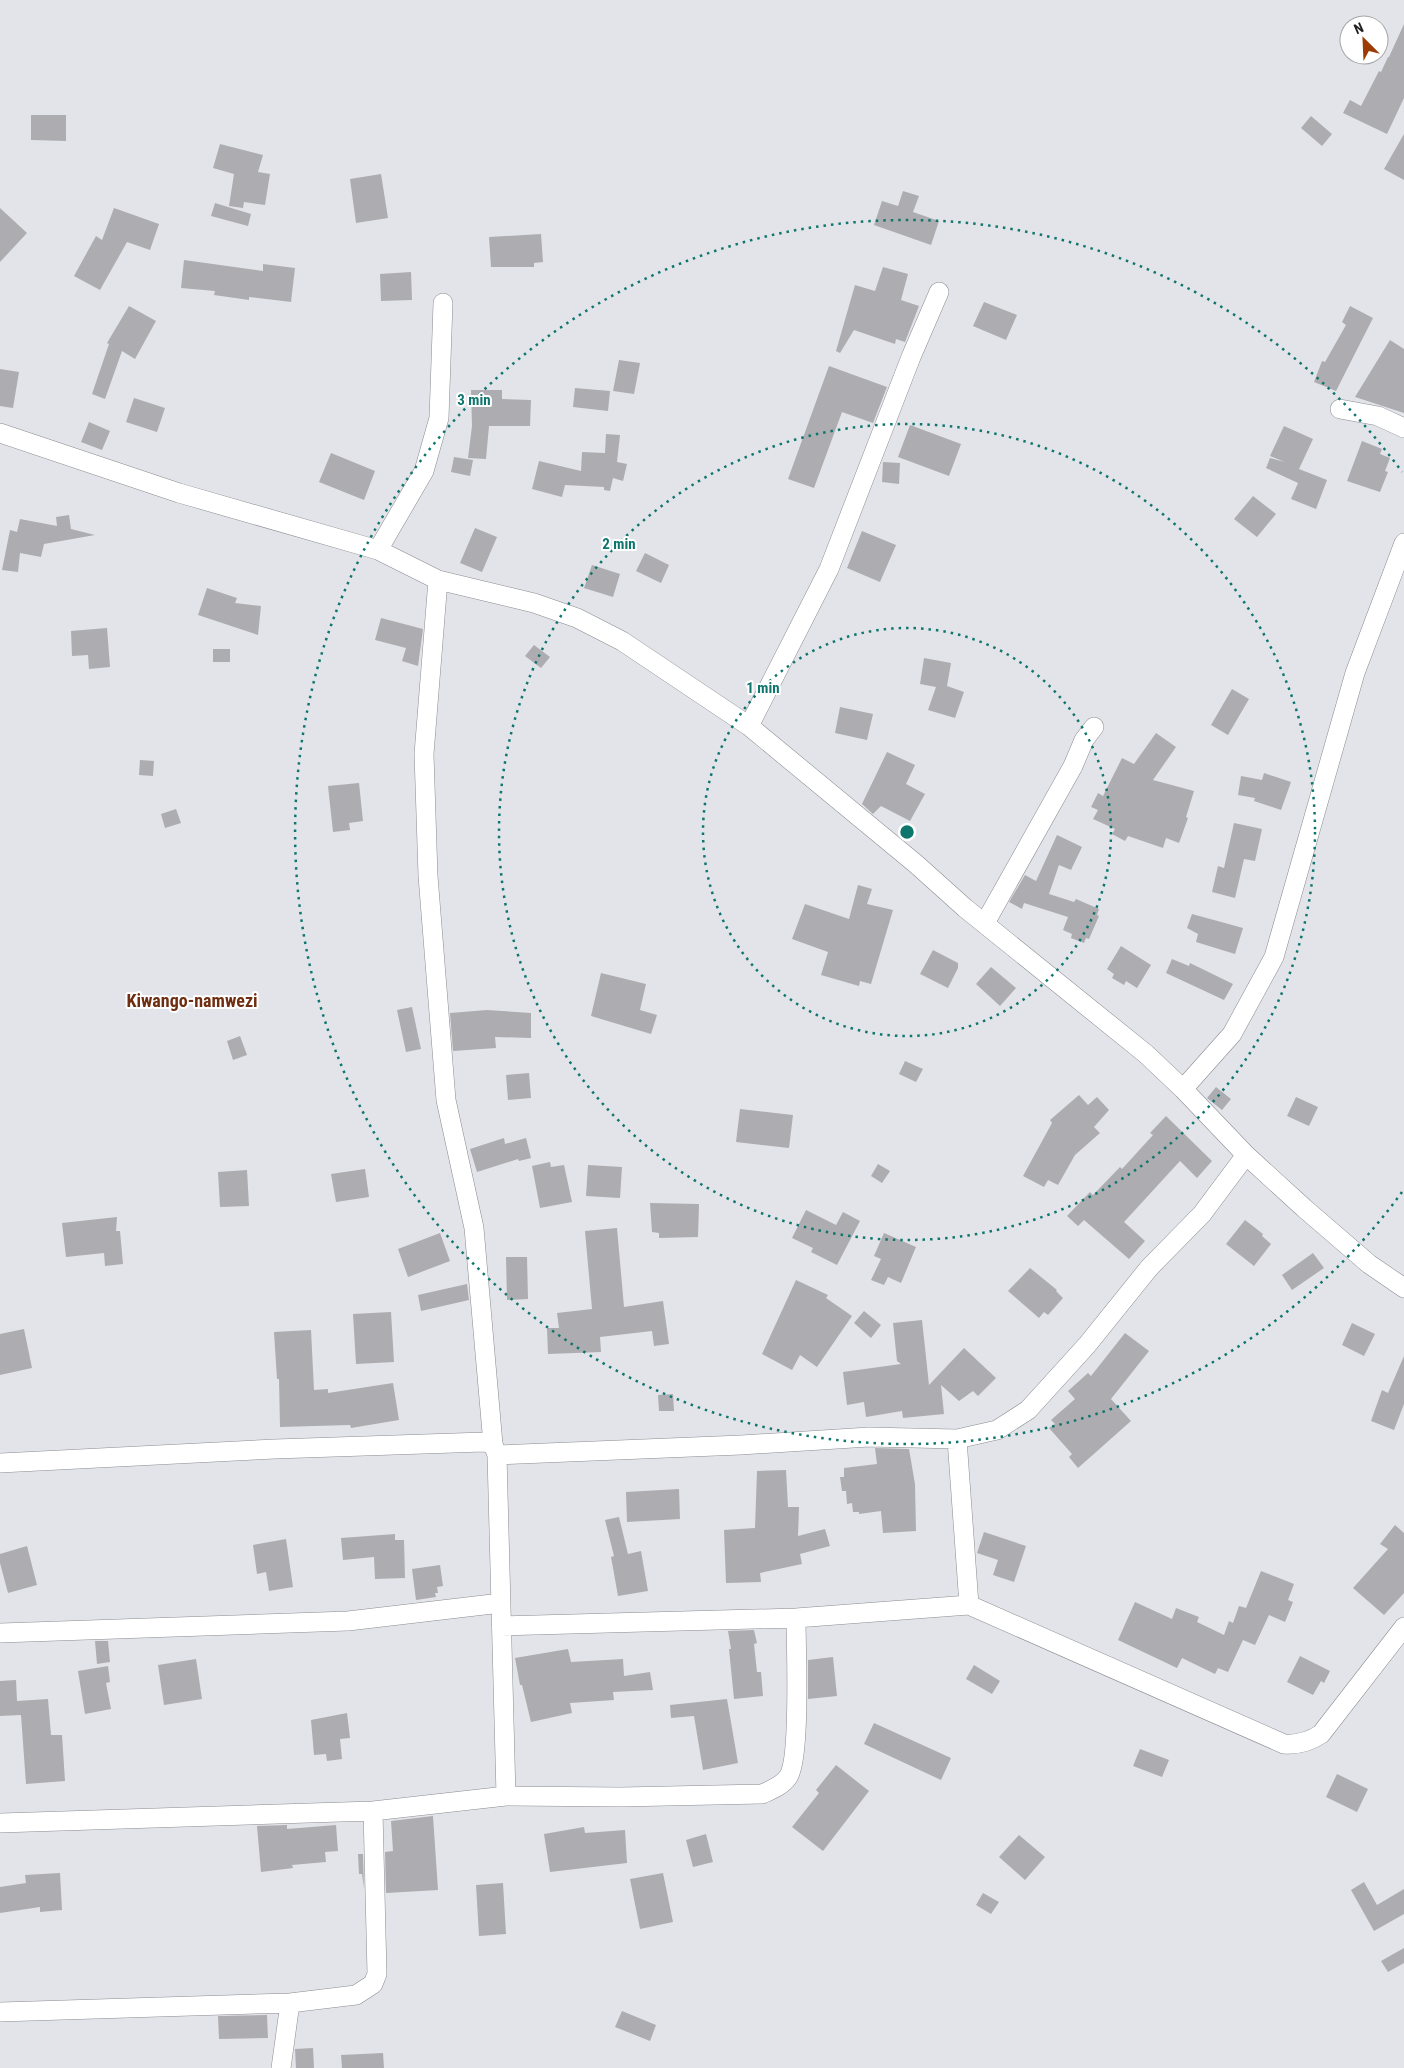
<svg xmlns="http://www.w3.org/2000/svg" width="1404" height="2068" viewBox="0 0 1404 2068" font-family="'Roboto Condensed',sans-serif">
<rect width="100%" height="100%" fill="#e2e4e9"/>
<path fill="#adacb1" d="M1404 24V98L1387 134 1343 113 1350 100 1361 106 1379 71 1381 72 1388 57H1389Z
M31 115H66V141L31 140Z
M1311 116 1332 134 1322 146 1301 128Z
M1404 134V180L1384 169Z
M220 144 263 155 258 172 270 174 265 205 244 202 243 208 229 206 234 174 213 168Z
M381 174 388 218 356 223 350 179Z
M903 191 919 196 913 212 939 221 931 245 874 225 882 201 898 206Z
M215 203 251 214 248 226 211 216Z
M0 208 27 233 0 262Z
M114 208 159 224 150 250 127 242 100 290 74 276 96 236 102 240Z
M541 234 543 262 534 263V267H491L489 237Z
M184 260 263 271V264L295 268 291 302 249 297V300L214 295 215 291 181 288Z
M883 267 908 274 901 300 919 306 905 342 896 339 895 344 854 330 840 353 836 351 855 285 875 291Z
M411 272 412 300 381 301 380 274Z
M984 302 1017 315 1006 340 973 326Z
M129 306 156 321 135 359 122 351 105 399 92 394 109 344 107 343Z
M1350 306 1373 318 1336 391 1314 382 1322 361 1325 362 1346 325 1342 322Z
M1390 340 1404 349V413L1355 397Z
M619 360 640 363 634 394 613 391Z
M829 366 887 387 873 423 842 412 814 488 788 479Z
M0 369 19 372 13 408 0 406Z
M575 388 610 391 608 411 573 407Z
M471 390H502V399L531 400 530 426H489L486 459 468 458 472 426Z
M134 398 165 408 157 432 126 422Z
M89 422 110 431 102 450 81 442Z
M910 425 961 444 949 476 898 457Z
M1284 426 1313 439 1299 469 1327 480 1316 509 1291 499 1298 483 1266 468 1270 458 1285 462 1270 456Z
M606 434 620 435 617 462 627 464 623 481 613 478 610 491 604 490V487L565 485 562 497 532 489 539 461 581 471 582 452 605 453Z
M1362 441 1382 449 1380 454 1390 458 1385 471 1388 472 1380 492 1347 481Z
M331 453 375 471 364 500 319 482Z
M454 457 473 460 470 476 451 472Z
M883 462 900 463 899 484 882 482Z
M1253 496 1276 514 1257 537 1234 519Z
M69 515 71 529 95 535 44 544 41 557 20 553 18 572 2 570 10 530 17 532 20 519 57 526 56 517Z
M475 528 497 537 482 572 460 563Z
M862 531 896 545 880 582 847 568Z
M645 553 669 565 661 583 636 571Z
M592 565 620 574 613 597 584 588Z
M207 588 237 598 235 603 261 606 258 635 198 615Z
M381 618 423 629 418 666 402 661 406 648 375 640Z
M107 628 110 667 89 669 88 655 72 656 71 631Z
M534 645 550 657 541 668 525 656Z
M213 649H230V662H213Z
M924 658 951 663 947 686 964 692 955 718 928 710 936 687 920 684Z
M1232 689 1249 699 1228 735 1211 725Z
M840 707 873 714 867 740 835 733Z
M1156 733 1176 747 1153 780 1194 791 1186 817 1188 818 1179 843 1166 838 1163 848 1128 836 1125 841 1112 834 1115 829 1093 819 1098 810 1091 807 1098 793 1103 796 1122 758 1134 764Z
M887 752 915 765 906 784 925 794 910 821 881 806 873 814 862 804Z
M140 760 154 761 153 776 139 775Z
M1264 773 1291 782 1281 810 1254 801 1255 798 1238 795 1241 776 1262 780Z
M359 783 363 821 349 823 350 830 333 832 328 786Z
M176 809 181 823 165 828 161 814Z
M1234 823 1262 829 1255 861 1244 859 1235 898 1212 892 1218 866 1224 868Z
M1057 835 1082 847 1071 870 1059 865 1049 894 1074 902 1076 899 1099 909 1097 915 1099 916 1089 939 1086 938 1084 943 1071 938 1072 934 1063 930 1068 917 1024 903 1022 909 1009 902 1025 875 1036 881Z
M858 885 872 889 867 904 893 910 871 984 860 981 859 986 821 975 828 952 792 939 805 904 849 919Z
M1192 914 1243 928 1235 954 1196 942 1198 934 1187 928Z
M1121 946 1151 965 1137 988 1126 981 1124 985 1112 978 1114 974 1107 969Z
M933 950 958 963V968L948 988 920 974Z
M1172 959 1189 966 1190 963 1233 984 1224 1000 1166 973Z
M991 967 1016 988 1000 1006 976 984Z
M601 973 646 984 640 1010 657 1015 651 1034 591 1016Z
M412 1007 421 1049 406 1052 397 1010Z
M487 1010 531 1013V1038L495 1037 496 1048 453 1051 450 1013Z
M240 1036 247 1055 233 1060 227 1041Z
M905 1061 923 1069 916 1082 899 1074Z
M529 1073 531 1098 508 1100 506 1075Z
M1216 1087 1231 1099 1222 1110 1207 1098Z
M1079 1095 1088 1105 1097 1097 1109 1110 1094 1127 1100 1133 1075 1155 1058 1185 1048 1180 1044 1187 1023 1176 1052 1123 1050 1120Z
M1296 1097 1318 1107 1309 1126 1287 1116Z
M740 1109 793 1115 789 1148 736 1142Z
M1166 1116 1212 1161 1197 1178 1180 1161 1124 1222 1145 1241 1129 1259 1084 1220 1078 1226 1067 1216 1090 1192 1093 1195 1120 1167 1122 1169 1153 1135 1150 1133Z
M504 1138 505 1144 526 1138 531 1158 519 1161 518 1159 477 1172 470 1149Z
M550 1162 551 1167 564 1165 572 1202 540 1208 532 1166Z
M878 1164 890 1171 882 1183 871 1176Z
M588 1165 622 1167 620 1198 586 1196Z
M365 1169 369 1197 336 1202 331 1174Z
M247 1170 249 1206 220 1207 218 1172Z
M650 1203 699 1204 698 1237 659 1238V1233L652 1232Z
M806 1210 836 1225 843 1212 860 1221 837 1265 811 1252 813 1248 792 1238Z
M117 1217 116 1231H120L123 1264 105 1266 104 1253 66 1257 62 1223Z
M1245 1220 1263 1234 1262 1236 1271 1244 1254 1266 1226 1244Z
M617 1228 624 1307 663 1301 669 1344 654 1346 652 1331 600 1337 601 1352 548 1354 547 1328H559L557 1313 592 1309 585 1231Z
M440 1233 450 1261 408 1277 398 1249Z
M884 1233 916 1247 901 1283 888 1277 884 1285 871 1280 881 1259 874 1256Z
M1313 1253 1324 1268 1292 1290 1282 1275Z
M506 1257H527L528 1299 507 1300Z
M1030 1268 1057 1290 1056 1291 1063 1298 1048 1315 1044 1312 1039 1318 1008 1291Z
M796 1280 828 1295 826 1298 852 1316 817 1367 800 1355 792 1370 762 1354Z
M467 1284 469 1300 421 1311 418 1295Z
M864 1311 881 1325 871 1338 854 1323Z
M391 1312 394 1362 356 1364 353 1314Z
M922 1320 929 1385 964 1348 996 1378 978 1396 973 1391 959 1401 941 1385 944 1414 903 1418 902 1411 866 1417 864 1402 847 1405 843 1372 901 1364 897 1361 893 1323Z
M1352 1323 1375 1334 1364 1356 1342 1345Z
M24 1329 32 1368 0 1375V1334Z
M311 1330 314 1390 328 1389V1393L393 1383 399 1420 351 1428 350 1425 280 1427 279 1379H277L274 1332Z
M1125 1333 1149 1351 1111 1399 1131 1421 1078 1468 1069 1457 1072 1454 1049 1428 1055 1424 1051 1420 1075 1399 1068 1391 1088 1373 1091 1376Z
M1404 1356V1404L1394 1430 1371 1421 1382 1390 1388 1393Z
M673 1394 674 1411H659L658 1395Z
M875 1448 909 1449 915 1484 916 1531 883 1533 881 1511 859 1514V1512H853L852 1503 847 1504 846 1491H842L840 1477H844V1468L877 1464Z
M786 1470 788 1507H799L798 1536 825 1529 830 1546 800 1554 802 1564 760 1573 761 1582 726 1583 724 1530 755 1528 757 1471Z
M679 1489 680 1519 627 1522 626 1492Z
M619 1517 628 1554 641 1551 648 1591 618 1596 611 1557 614 1556 605 1520Z
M1395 1525 1404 1533V1593L1384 1615 1353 1588 1388 1549 1380 1544Z
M984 1532 1026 1546 1014 1582 993 1575 998 1560 977 1553Z
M395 1534V1540H404L405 1578 375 1579 374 1557 343 1560 341 1538Z
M286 1539 293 1587 269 1591 266 1572 257 1574 253 1545Z
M27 1546 37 1585 8 1593 0 1563V1554Z
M440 1565 443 1586 437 1587 438 1593H435L436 1597 416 1600 412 1569Z
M1261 1571 1294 1584 1288 1600 1293 1602 1285 1622 1269 1615 1255 1645 1243 1640 1228 1672 1218 1668 1215 1674 1182 1658 1177 1668 1118 1640 1135 1602 1172 1619 1176 1608 1199 1617 1197 1622 1224 1635 1229 1621 1233 1623 1239 1606 1246 1608Z
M754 1630 757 1643 754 1644 757 1672H761L763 1696 734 1699 729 1649H731L728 1631Z
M95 1641H108L110 1662 97 1664Z
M568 1649 571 1662 623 1659 624 1676 650 1672 653 1690 613 1692 614 1700 570 1703 572 1713 531 1722 522 1685H520L515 1658Z
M1300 1656 1330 1671 1324 1683 1321 1681 1313 1695 1287 1682Z
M833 1657 837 1696 808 1699V1660Z
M196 1659 202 1699 164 1705 158 1665Z
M974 1665 1000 1681 992 1694 966 1679Z
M108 1666 110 1682 106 1683 111 1709 85 1714 78 1671Z
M16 1680 17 1701 48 1699 51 1735H62L65 1781 26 1784 21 1715 0 1716V1681Z
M727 1699 738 1763 703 1770 694 1716 671 1718 670 1705Z
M347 1713 350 1738 340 1739 342 1759 327 1761 326 1754 314 1755 311 1720Z
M874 1723 951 1758 941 1780 864 1744Z
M1140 1749 1169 1760 1162 1777 1133 1766Z
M836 1765 869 1791 823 1851 792 1827 819 1793 816 1790Z
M1337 1774 1368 1789 1357 1812 1326 1797Z
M433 1816 438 1890 386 1893 385 1852 393 1851 391 1821Z
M287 1825V1829L336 1825 338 1851 325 1852 326 1862 292 1865 293 1868 261 1872 257 1826Z
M584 1827 585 1833 625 1830 627 1863 550 1872 544 1834Z
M706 1834 713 1862 693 1867 686 1840Z
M1019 1835 1045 1857 1025 1880 999 1857Z
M358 1854H363L364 1889 362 1874H359Z
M60 1873 62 1910 40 1912V1907L0 1913V1887L26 1883 25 1875Z
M663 1873 673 1922 640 1929 630 1879Z
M1364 1882 1377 1905 1404 1889V1914L1374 1931 1351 1890Z
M503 1883 506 1934 479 1936 476 1885Z
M983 1893 999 1902 991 1914 976 1905Z
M1404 1948V1963L1388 1972 1381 1961Z
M622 2011 656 2025 650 2041 615 2027Z
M267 2015 268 2038 219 2039 218 2016Z
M313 2048 314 2068H296L295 2049Z
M383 2053 384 2068H342L341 2055Z"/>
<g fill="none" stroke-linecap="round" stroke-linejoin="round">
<g stroke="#8a8c91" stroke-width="20">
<path id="minor" d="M1340 409 1378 416 1404 428
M0 433 179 493 378 550 438 580 534 603 577 618 622 641 749 726 916 864 965 908 1146 1054 1183 1089 1246 1155 1304 1208 1369 1264 1404 1288
M378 550 424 471 439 418 443 303
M438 580 424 754 428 876 446 1100 474 1228 493 1444
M749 726 829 569 911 357 939 292
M985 923 1073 766 1084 740 1094 727
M1183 1089 1232 1034 1274 957 1355 673 1404 543
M957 1439 969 1605
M497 1455 741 1445 869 1437 957 1439 997 1430 1028 1410 1087 1345 1149 1268 1202 1214 1246 1155
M0 1463 275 1449 484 1442 493 1444 497 1455 506 1796
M501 1626 796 1618 969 1605 1284 1744C1298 1745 1309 1742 1321 1734L1404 1627
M0 1633 348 1621 501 1603
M0 1823 373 1811 506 1796 621 1797 762 1794C771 1790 782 1786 788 1777 801 1759 796 1647 796 1618
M0 2012 290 2003 356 1995 373 1984 377 1974 373 1811
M281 2068 290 2003"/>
</g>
<use href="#minor" stroke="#fff" stroke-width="19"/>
</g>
<g fill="none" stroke="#0f766e" stroke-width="2.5" stroke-dasharray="2.5 5">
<circle cx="907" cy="832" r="204"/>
<circle cx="907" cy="832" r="408"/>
<path d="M1402 1192A612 612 0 1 1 1402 472"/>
</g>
<g text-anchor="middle" stroke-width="4" stroke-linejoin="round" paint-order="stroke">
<g font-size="18" font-weight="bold" fill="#6f2e12" stroke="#fff">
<text x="192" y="1007">Kiwango-namwezi</text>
</g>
</g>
<circle cx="907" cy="832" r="8" fill="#0f766e" stroke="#fff" stroke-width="2.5"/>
<g font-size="15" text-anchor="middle" font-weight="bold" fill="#0f766e" stroke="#fff" stroke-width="4" stroke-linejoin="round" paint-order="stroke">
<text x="474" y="405">3 min</text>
<text x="619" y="549">2 min</text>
<text x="763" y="693">1 min</text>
</g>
<g transform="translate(1364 40) rotate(336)"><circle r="24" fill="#ffffff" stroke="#a5a6a7"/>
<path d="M0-4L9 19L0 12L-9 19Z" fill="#9e3a04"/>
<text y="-8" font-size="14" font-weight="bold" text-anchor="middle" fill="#1f2022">N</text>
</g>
</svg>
